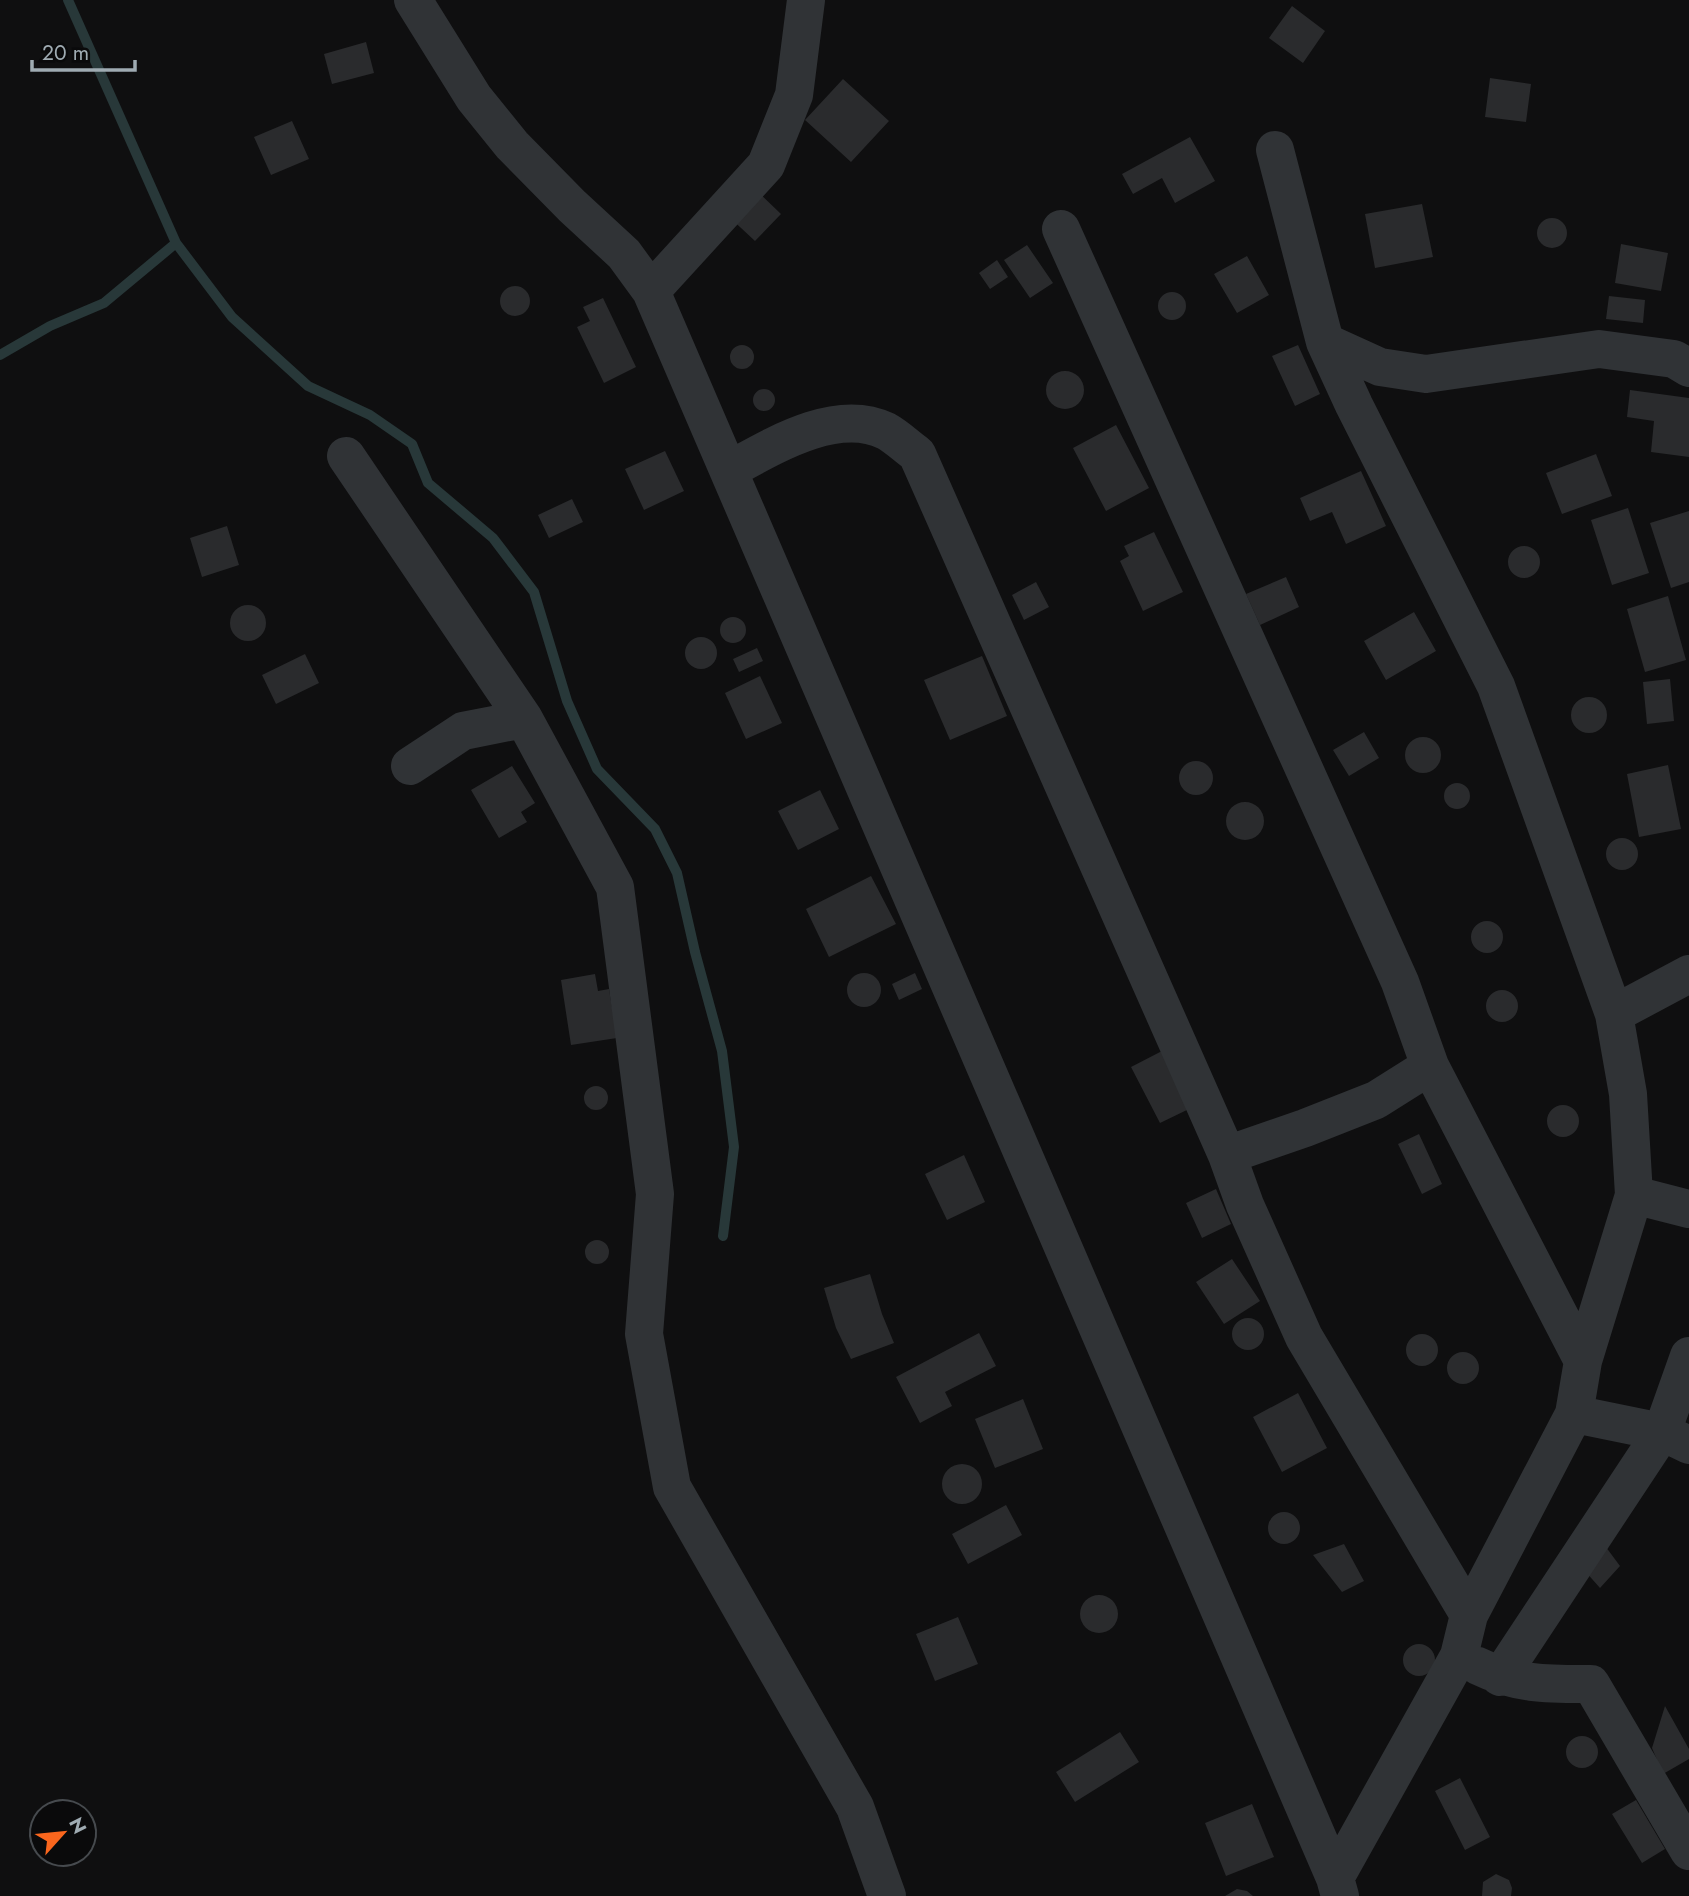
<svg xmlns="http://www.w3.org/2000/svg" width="1689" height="1896" viewBox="0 0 1689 1896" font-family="Jost,sans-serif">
<rect width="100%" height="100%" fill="#0f0f10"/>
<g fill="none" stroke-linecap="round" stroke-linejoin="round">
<path stroke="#283839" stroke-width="10" d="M68 0 176 243 232 317 308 386 370 415 412 444 428 483 493 538 534 592 567 701 597 769 655 829 677 873 695 952 722 1051 734 1147 723 1236
M0 355 50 326 104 303 176 243"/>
</g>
<path fill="#2a2b2d" d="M1292 6 1325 31 1303 63 1269 38Z
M366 42 374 73 332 84 324 54Z
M1490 78 1531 84 1526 122 1485 117Z
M843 79 889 121 851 162 805 120Z
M292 121 309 159 271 175 254 137Z
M1190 137 1215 181 1175 203 1162 178 1133 194 1122 174Z
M752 186 781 214 755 241 726 214Z
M1422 204 1433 257 1375 268 1365 214Z
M1537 233a15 15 0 1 1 30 0a15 15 0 1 1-30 0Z
M1621 244 1668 253 1661 291 1615 283Z
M1027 245 1053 283 1030 298 1004 260Z
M1247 256 1269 295 1237 313 1214 274Z
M997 260 1008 277 990 289 979 273Z
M500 301a15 15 0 1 1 30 0a15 15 0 1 1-30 0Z
M1158 306a14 14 0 1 1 28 0a14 14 0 1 1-28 0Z
M1609 296 1645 300 1643 323 1606 319Z
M603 298 636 367 604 383 577 327 590 321 583 307Z
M1298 345 1320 394 1295 406 1272 356Z
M730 357a12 12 0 1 1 24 0a12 12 0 1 1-24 0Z
M1046 390a19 19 0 1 1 38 0a19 19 0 1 1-38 0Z
M753 400a11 11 0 1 1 22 0a11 11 0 1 1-22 0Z
M1630 390 1689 398V457L1651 452 1654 421 1627 417Z
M1116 425 1149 488 1106 511 1073 448Z
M665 451 684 491 644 510 625 469Z
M1596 454 1612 496 1562 514 1546 473Z
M1361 471 1386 526 1346 544 1332 512 1310 521 1300 498Z
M572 499 583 522 549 538 538 515Z
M1628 508 1649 573 1612 585 1591 520Z
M1689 511V582L1671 588 1650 523Z
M227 526 239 565 202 577 190 538Z
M1154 532 1183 592 1143 611 1120 561 1129 556 1124 546Z
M1508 562a16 16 0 1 1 32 0a16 16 0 1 1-32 0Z
M1286 577 1299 607 1260 625 1246 594Z
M1036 582 1049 607 1024 620 1012 595Z
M1668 596 1686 660 1645 672 1627 609Z
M230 623a18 18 0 1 1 36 0a18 18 0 1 1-36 0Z
M1414 612 1436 651 1386 680 1364 641Z
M720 630a13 13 0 1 1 26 0a13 13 0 1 1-26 0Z
M685 653a16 16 0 1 1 32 0a16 16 0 1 1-32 0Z
M757 648 763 661 739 672 733 659Z
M305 654 319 683 276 704 262 675Z
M982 656 1007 716 950 740 924 680Z
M760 676 782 723 746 739 725 693Z
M1670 679 1674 721 1647 724 1643 682Z
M1571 715a18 18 0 1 1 36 0a18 18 0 1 1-36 0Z
M1364 732 1379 758 1349 776 1333 750Z
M1405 755a18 18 0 1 1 36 0a18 18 0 1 1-36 0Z
M1179 778a17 17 0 1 1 34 0a17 17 0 1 1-34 0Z
M1668 765 1681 829 1639 837 1627 774Z
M512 766 535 803 521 812 527 822 499 838 471 790Z
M1444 796a13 13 0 1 1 26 0a13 13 0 1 1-26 0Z
M820 790 839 829 798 850 778 811Z
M1226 821a19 19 0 1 1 38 0a19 19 0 1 1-38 0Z
M1606 854a16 16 0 1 1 32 0a16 16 0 1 1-32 0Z
M871 876 896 924 829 957 806 909Z
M1471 937a16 16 0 1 1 32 0a16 16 0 1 1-32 0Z
M915 973 922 989 899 1000 892 984Z
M847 990a17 17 0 1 1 34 0a17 17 0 1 1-34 0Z
M595 974 598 991 609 989 617 1038 571 1045 561 980Z
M1486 1006a16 16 0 1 1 32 0a16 16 0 1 1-32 0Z
M1162 1051 1191 1108 1160 1123 1131 1067Z
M584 1098a12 12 0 1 1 24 0a12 12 0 1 1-24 0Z
M1547 1121a16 16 0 1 1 32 0a16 16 0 1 1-32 0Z
M1419 1134 1442 1184 1422 1194 1398 1144Z
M964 1155 985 1202 947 1220 925 1174Z
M1216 1189 1231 1224 1202 1238 1186 1203Z
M585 1252a12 12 0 1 1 24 0a12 12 0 1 1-24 0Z
M1232 1259 1260 1301 1224 1324 1196 1282Z
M870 1274 882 1314 894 1343 851 1359 836 1328 824 1288Z
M1232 1334a16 16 0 1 1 32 0a16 16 0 1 1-32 0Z
M979 1333 996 1366 945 1392 952 1406 920 1423 896 1377Z
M1406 1350a16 16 0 1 1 32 0a16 16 0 1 1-32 0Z
M1447 1368a16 16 0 1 1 32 0a16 16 0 1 1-32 0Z
M1298 1393 1327 1448 1282 1472 1253 1417Z
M1023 1399 1043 1449 995 1468 975 1419Z
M942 1484a20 20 0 1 1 40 0a20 20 0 1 1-40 0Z
M1006 1505 1022 1535 968 1564 952 1534Z
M1268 1528a16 16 0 1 1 32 0a16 16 0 1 1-32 0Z
M1597 1535 1620 1566 1600 1588 1577 1562Z
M1344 1544 1364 1581 1342 1592 1313 1555Z
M1080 1614a19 19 0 1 1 38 0a19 19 0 1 1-38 0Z
M958 1617 978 1664 935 1681 916 1634Z
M1403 1660a16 16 0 1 1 32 0a16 16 0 1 1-32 0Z
M1665 1706 1689 1749V1759L1663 1774 1652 1748Z
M1120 1732 1139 1762 1075 1802 1056 1772Z
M1566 1752a16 16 0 1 1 32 0a16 16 0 1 1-32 0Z
M1460 1778 1490 1837 1465 1850 1435 1791Z
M1636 1800 1665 1849 1642 1863 1612 1814Z
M1252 1804 1274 1857 1226 1876 1205 1823Z
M1496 1874 1509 1880 1512 1888 1511 1896H1482L1483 1882Z
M1237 1889 1247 1891 1253 1896H1225Z"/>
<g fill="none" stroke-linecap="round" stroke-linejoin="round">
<path stroke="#303336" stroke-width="38" d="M413 0 474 98 512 145 572 206 624 254 651 291 1335 1878 1340 1896
M1275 150 1325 342 1354 405 1496 686 1614 1014 1628 1094 1634 1195 1583 1361 1574 1414 1469 1615 1459 1656 1335 1878
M1061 229 1400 982 1430 1066 1583 1361
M651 291 766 165 794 95 806 0
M1325 342 1380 367 1426 374 1599 349 1674 359 1689 368
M346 456 524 719
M729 470C773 446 836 407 886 431 897 437 907 447 917 454L1227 1155 1245 1205 1304 1337 1469 1615
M410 766 463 731 524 719 615 887 655 1194 644 1334 672 1487 855 1807 887 1896
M1614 1014 1689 974
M1227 1155 1305 1128 1376 1100 1430 1066
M1634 1195 1689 1209
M1574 1414 1662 1432 1689 1445
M1478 1666C1517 1685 1550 1684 1591 1684L1689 1851
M1500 1677 1662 1432 1689 1356"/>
</g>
<g transform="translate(63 1833) rotate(63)"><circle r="33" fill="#0a0a0b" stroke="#464a4e" stroke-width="2"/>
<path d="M0-5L12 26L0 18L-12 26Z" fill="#fa661d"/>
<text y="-10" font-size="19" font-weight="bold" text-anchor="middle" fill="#9fabb2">N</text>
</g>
<path d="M32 60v10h103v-10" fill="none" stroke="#9fabb2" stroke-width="3.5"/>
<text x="42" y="60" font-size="21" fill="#9fabb2" stroke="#0a0a0b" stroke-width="5" paint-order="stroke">20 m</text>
</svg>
